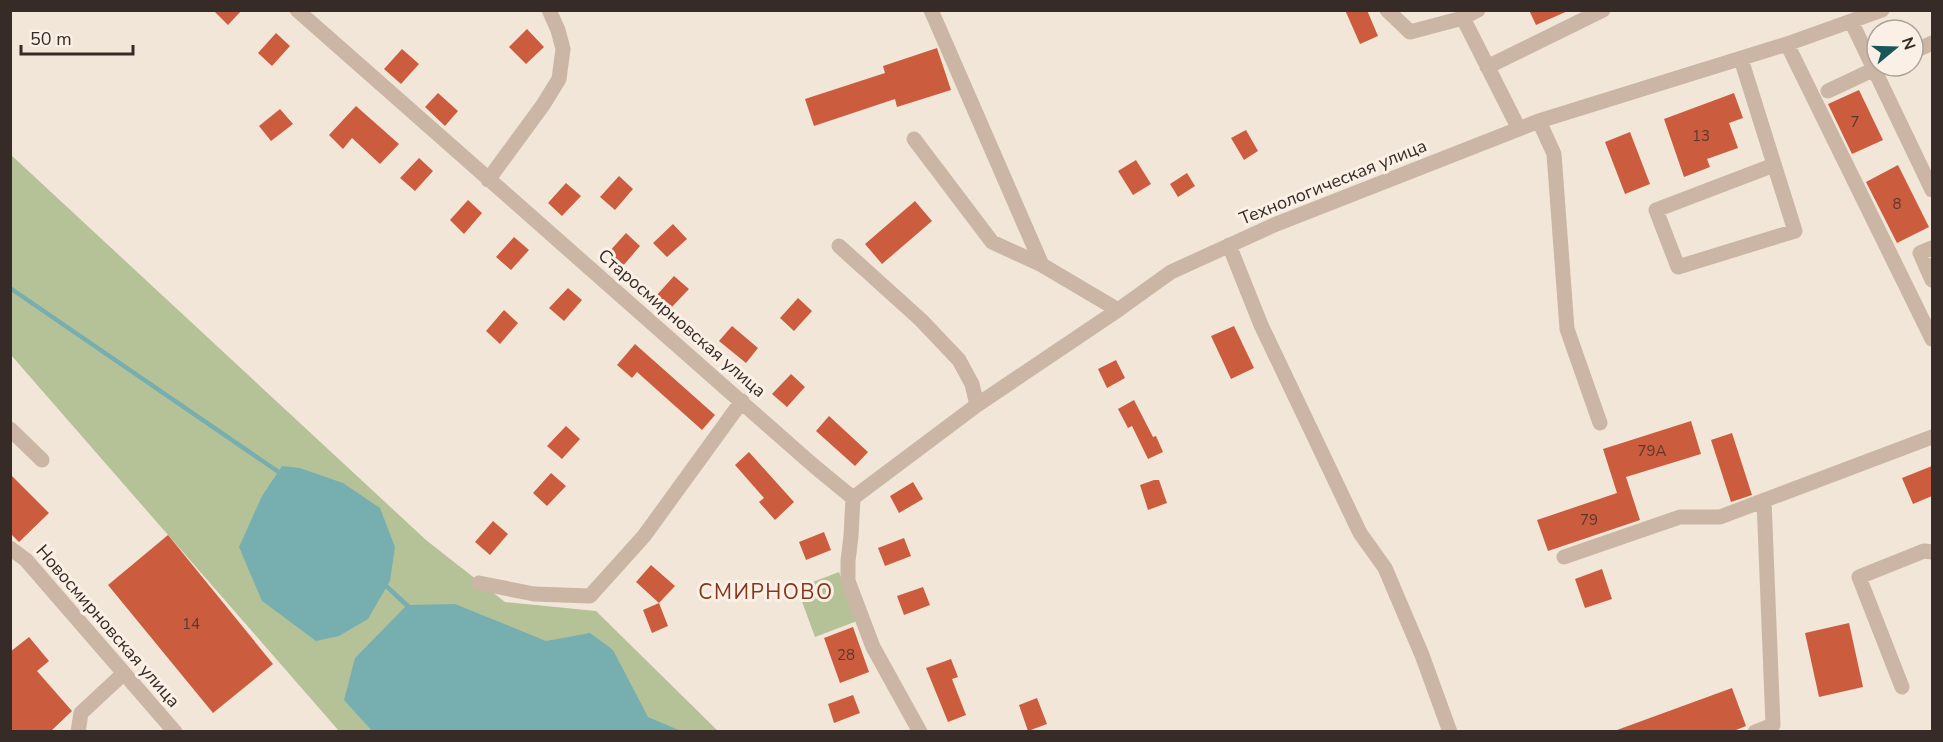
<svg xmlns="http://www.w3.org/2000/svg" width="1943" height="742" viewBox="0 0 1943 742" font-family="'Nunito Sans',sans-serif">
<rect width="100%" height="100%" fill="#f2e6d9"/>
<path fill="#b5c298" d="M10 154 426 540 505 602 596 611 718 731H339L11 355Z
M839 572 857 621 815 637 797 588Z"/>
<path fill="#77afb0" d="M282 466 300 468 343 483 380 508 395 547 390 581 368 619 339 636 316 641 262 601 239 547 262 496Z
M455 604 546 641 590 633 613 650 648 717 681 731H372L344 700 355 658 407 605Z"/>
<g fill="none" stroke-linecap="round" stroke-linejoin="round">
<path stroke="#77afb0" stroke-width="4.5" d="M10 288 283 475
M384 584 411 609"/>
</g>
<path fill="#cb5d3e" d="M213 10H242L228 25Z
M1345 10H1367L1378 36 1360 44Z
M1529 10H1570L1536 25Z
M527 29 544 47 526 64 509 47Z
M276 33 290 46 272 66 258 53Z
M937 48 951 90 897 107 895 99 814 126 805 99 885 73 883 66Z
M402 49 419 64 401 84 384 69Z
M1859 90 1883 140 1852 154 1828 104Z
M438 93 458 111 445 126 425 107Z
M1734 93 1743 118 1729 123 1738 148 1707 159 1710 167 1684 177 1664 119Z
M356 106 399 144 380 164 352 138 343 149 329 135Z
M280 109 293 124 271 141 259 126Z
M1246 130 1258 151 1244 160 1231 138Z
M1630 132 1650 184 1625 194 1605 142Z
M419 158 433 171 415 191 400 178Z
M1136 160 1151 184 1133 195 1118 171Z
M1898 165 1929 227 1897 243 1866 182Z
M1187 173 1195 186 1178 197 1170 184Z
M619 176 633 189 615 210 600 197Z
M566 183 581 196 562 216 548 203Z
M468 200 482 213 464 234 450 220Z
M915 201 932 221 882 264 865 244Z
M673 224 687 239 667 257 653 243Z
M626 233 640 246 622 267 608 253Z
M514 237 529 250 511 270 496 257Z
M674 276 689 289 670 309 656 296Z
M568 288 582 300 564 321 549 308Z
M798 298 812 311 794 331 780 318Z
M504 310 518 323 500 344 486 331Z
M732 326 758 348 746 363 719 341Z
M1234 326 1254 368 1231 379 1211 336Z
M635 344 715 415 702 430 637 372 632 378 617 365Z
M1116 360 1125 378 1107 388 1098 369Z
M791 374 805 387 787 407 772 394Z
M1134 400 1153 437 1156 436 1163 452 1148 459 1132 426 1128 428 1118 409Z
M829 416 868 452 855 466 816 431Z
M1691 421 1701 454 1626 477 1640 520 1548 551 1537 520 1617 493 1603 449Z
M566 426 580 439 562 459 547 446Z
M1732 433 1752 495 1731 502 1711 440Z
M749 452 794 502 775 520 759 502 764 498 735 465Z
M1932 466V496L1913 504 1902 478Z
M551 473 566 486 547 506 533 493Z
M10 474 49 513 19 542 10 533Z
M1154 480H1159L1167 503 1148 510 1140 485Z
M913 482 923 499 899 513 890 496Z
M493 521 508 534 490 555 475 542Z
M824 532 831 550 806 560 799 542Z
M168 535 273 664 213 713 108 585Z
M904 538 911 556 885 566 878 548Z
M651 565 675 586 659 603 636 582Z
M1602 569 1612 599 1585 608 1575 579Z
M923 587 930 605 904 615 897 596Z
M659 603 668 626 652 633 643 610Z
M1849 623 1863 687 1819 697 1805 633Z
M853 627 869 672 840 683 824 638Z
M29 637 49 661 37 671 72 711 50 732H10V652Z
M951 659 958 677 952 679 966 715 948 722 926 668Z
M1732 688 1746 726 1731 732H1617V730Z
M853 695 860 713 834 723 828 704Z
M1037 698 1047 724 1028 731 1019 705Z"/>
<g fill="none" stroke-linecap="round" stroke-linejoin="round">
<path stroke="#cbb5a4" stroke-width="15" d="M297 10 814 466 853 498 851 536 848 561V581L873 647 920 732
M931 10 1042 265 1118 310
M1387 10 1410 32 1463 18 1519 129
M1463 18 1478 10
M1851 21 1932 190
M1787 44 1932 339
M1913 52 1932 43
M1741 59 1795 231 1678 267 1656 210 1774 165
M1487 67 1603 10
M1828 91 1881 66
M1539 121 1554 154 1567 329 1600 423
M914 139 992 242 1042 265
M488 180 543 105 559 79 563 49 558 30 549 10
M1229 245 1261 325 1360 533 1385 568 1422 655 1450 732
M839 246 921 320 959 360 972 384 977 405
M1932 248 1920 253 1932 280
M10 429 42 460
M853 498 977 405 1118 310 1171 272 1274 225 1539 121 1787 44 1882 10
M10 548 26 560 175 732
M1564 557 1680 517H1720L1932 437
M479 583 534 594 590 596 644 536 742 401
M1902 687 1859 577 1924 551 1932 552
M78 732 81 713 123 674
M1755 732 1773 725 1764 500"/>
</g>
<g text-anchor="middle" stroke-width="6" stroke-linejoin="round" paint-order="stroke">
<g font-size="15" fill="#5b382c">
<text x="1855" y="127">7</text>
<text x="1701" y="141">13</text>
<text x="1897" y="209">8</text>
<text x="1652" y="456">79А</text>
<text x="1589" y="525">79</text>
<text x="191" y="629">14</text>
<text x="846" y="660">28</text>
</g>
<g font-size="18" fill="#362b26" stroke="#faf0e5">
<text transform="translate(1333 182) rotate(-22)" y="6">Технологическая улица</text>
<text transform="translate(682 323) rotate(41)" y="6">Старосмирновская улица</text>
<text transform="translate(108 626) rotate(49)" y="6">Новосмирновская улица</text>
</g>
<g font-size="21" letter-spacing="1.5" fill="#88341c" stroke="#faf0e5">
<text x="766" y="599">СМИРНОВО</text>
</g>
</g>
<rect width="1943" height="742" fill="none" stroke="#362b26" stroke-width="24"/>
<g transform="translate(1895 48) rotate(71)"><circle r="28" fill="#faf0e5" stroke="#aca199" stroke-width="1.5"/>
<path d="M0-4.5L10 22L0 15L-10 22Z" fill="#1a5659"/>
<text y="-9" font-size="16" font-weight="bold" text-anchor="middle" fill="#362b26">N</text>
</g>
<path d="M21 45v9h112v-9" fill="none" stroke="#362b26" stroke-width="3"/>
<text x="30" y="45" font-size="18" fill="#362b26" stroke="#faf0e5" stroke-width="4.5" paint-order="stroke">50 m</text>
</svg>
